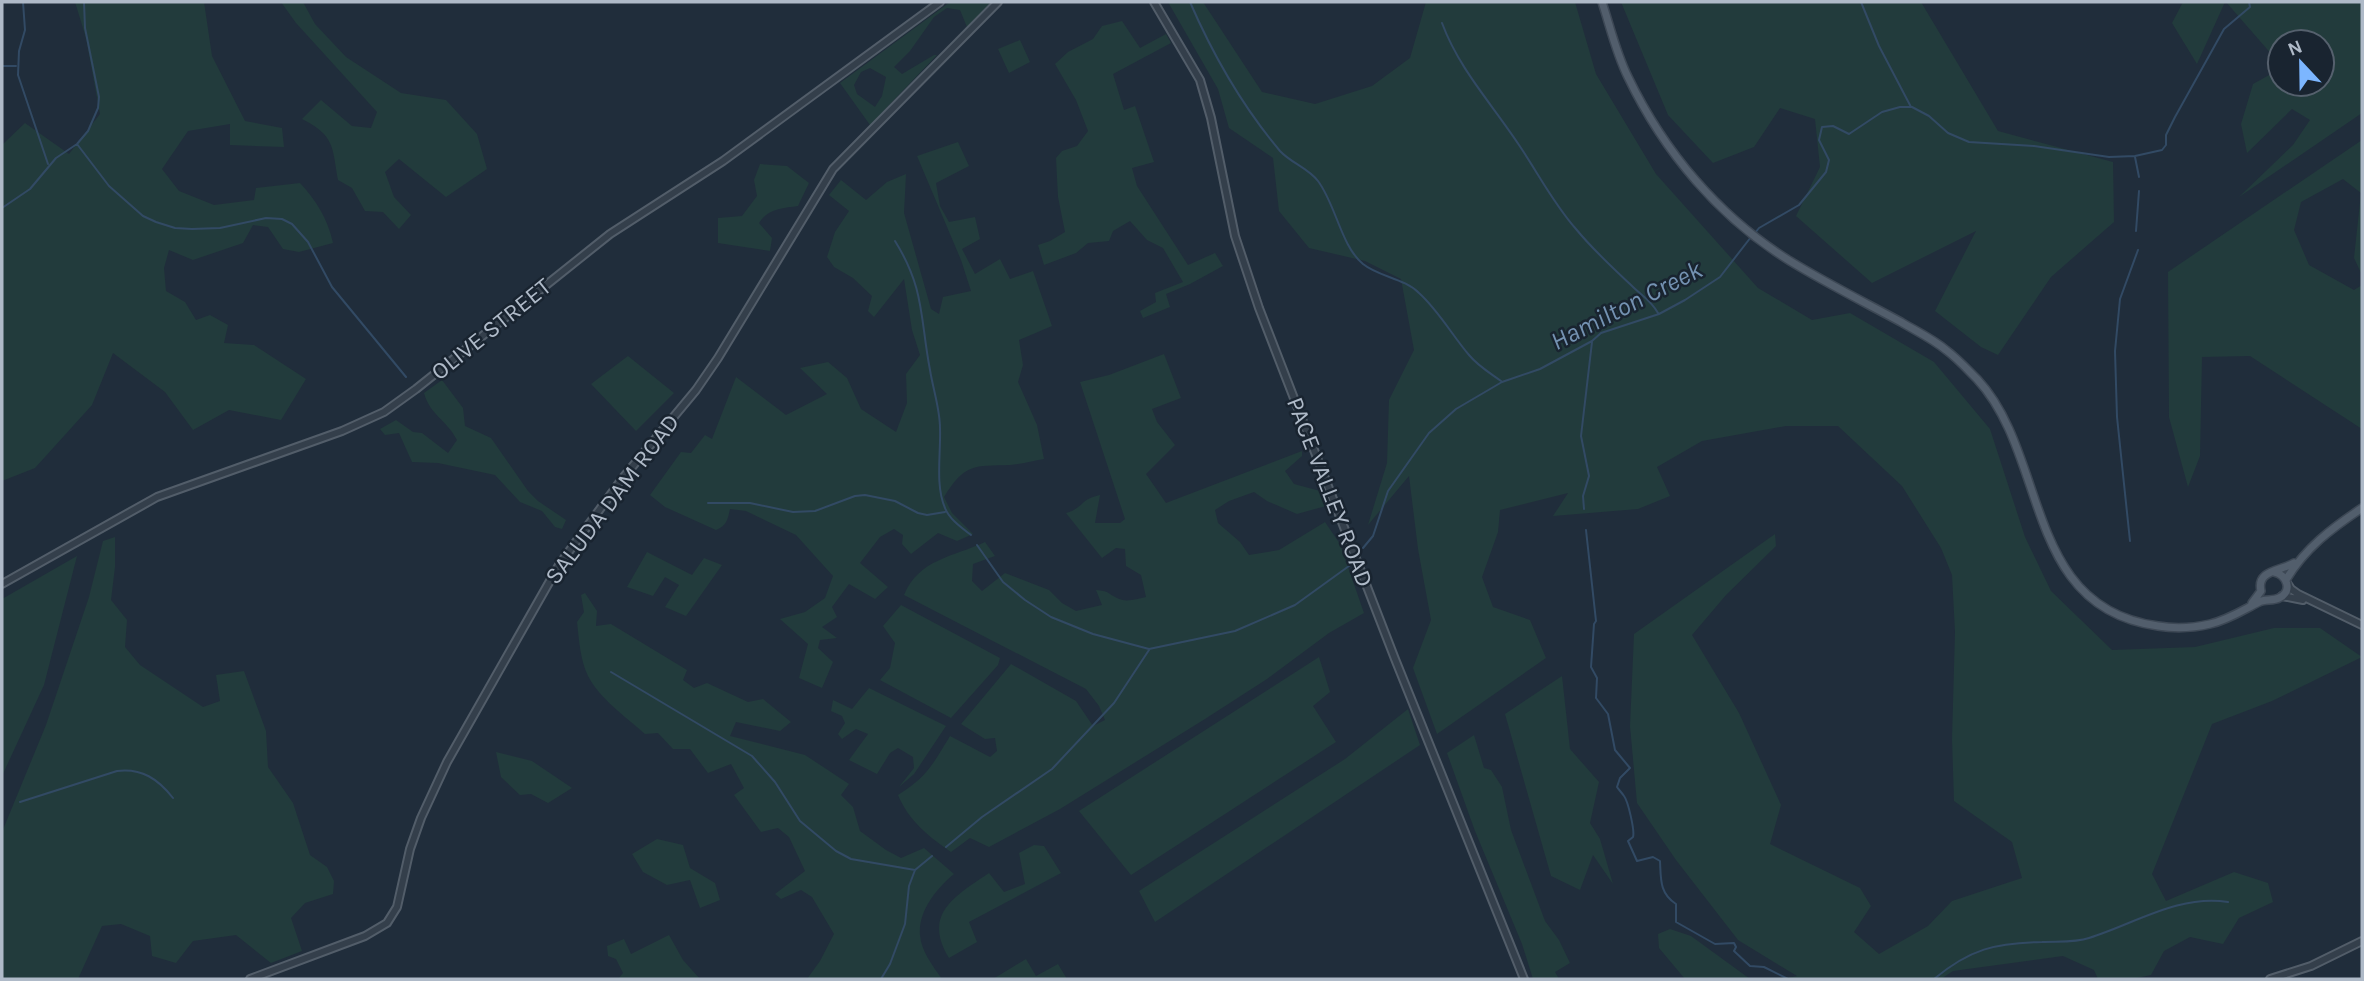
<svg xmlns="http://www.w3.org/2000/svg" width="2364" height="981" viewBox="0 0 2364 981" font-family="Karla,sans-serif">
<rect width="100%" height="100%" fill="#202d3b"/>
<path fill="#223b3c" fill-rule="evenodd" d="M75 2H204L212 56 245 121 282 128 284 147 230 145V124L188 131 162 169 179 191 214 205 254 200 256 188 300 183C316 200 328 219 333 243L299 252 283 249 268 227 253 225 243 243 193 260 169 250 164 268 166 291 185 302 196 320 210 315 228 325 224 343 254 345 306 379 281 420 229 410 193 430 165 392 113 353 92 405 35 468 2 481V145L25 123 69 154 100 114 86 38Z
M281 2H303L315 24 346 57 401 93 446 100 477 134 487 169 446 197 399 159 385 172 394 197 411 215 399 229 383 212 365 211 352 188 338 180C332 146 335 136 302 119L321 100 352 126 371 128 377 112 296 23Z
M950 2H992L967 27 960 10 947 8 934 17 910 51 894 67 902 74 934 55H937L870 125 840 83ZM870 68 886 77 882 96 875 107 857 94 854 85 861 72Z
M1168 2H1203L1262 92 1315 104 1372 86 1410 58 1426 2H1575L1596 74 1656 174 1758 288 1812 320 1850 313 1934 362 1990 429 2025 537 2051 591 2112 650 2195 647 2274 628H2320L2362 657 2272 701 2212 724 2152 874 2166 901 2234 872 2268 883 2273 902 2239 918 2223 944 2190 937 2164 951 2151 975 2132 979H2098L2094 970 2063 956 1953 971 1941 979H1783L1797 976 1738 940 1676 860 1637 803 1630 726 1634 634 1775 534 1776 546 1726 595 1692 635 1739 713 1781 805 1770 844 1860 888 1871 906 1854 932 1879 954 1928 926 1952 901 2022 878 2012 842 1954 801 1952 739 1955 632 1952 575 1941 548 1902 486 1838 426H1786L1702 441 1657 467 1670 496 1638 509 1553 516 1568 493 1500 510 1498 532 1482 577 1493 607 1530 620 1546 658 1437 734 1413 668 1431 620 1418 549 1409 476 1368 525 1387 463 1389 400 1414 350 1401 279 1365 261 1309 248 1279 211 1273 158 1229 128 1218 89Z
M1621 2H1921L1998 131 2113 162 2114 222 2051 277 1998 355 1981 347 1935 311 1976 231 1872 283 1796 216 1820 167 1815 119 1780 108 1754 147 1713 163 1668 115Z
M2183 2H2225L2197 64 2172 23Z
M2226 2H2362V113L2239 197 2293 145 2310 120 2292 109 2247 153 2241 124 2253 84 2280 69V84H2322V42H2280V64Z
M1122 21 1140 48 1166 34 1171 43 1113 74 1124 110 1135 106 1154 162 1132 168 1137 186 1188 265 1215 253 1223 266 1190 284 1166 294 1170 307 1143 318 1140 311 1156 302 1155 293 1183 282 1163 248 1147 240 1130 221 1113 231 1109 241 1088 243 1076 253 1044 265 1038 245 1050 241 1065 232 1058 197 1056 158 1062 151 1077 146 1088 131 1076 100 1055 64 1068 52 1093 39 1102 26Z
M1020 40 1030 62 1009 73 998 49Z
M2362 140V275L2354 258 2361 193 2343 179 2301 202 2294 230 2309 265 2354 290 2362 285V429L2250 356 2202 357 2200 456 2188 487 2169 417 2168 272Z
M958 142 969 166 936 183 940 206 949 222 975 217 980 239 962 249 975 274 1000 259 1010 279 1033 271 1052 326 1019 340 1023 365 1018 382 1037 425 1044 459C1033 461 1021 464 1010 465 974 466 965 463 944 497L952 513 973 534 957 541 938 533 911 554 902 544 903 535 894 529 880 537 860 563 888 587 875 599 849 584 832 607 837 617 822 627 837 638 820 640 818 648 833 662 822 688 799 678 808 644 780 619 805 612 825 598 833 576 796 535 746 511 730 509C728 518 727 526 716 530L665 507 650 495 681 452 691 453 705 435 712 439 736 377 786 415 827 394 800 368 828 362 847 378 861 409 896 432 907 403 906 374 920 355 912 330 904 279 874 317 868 311 872 296 853 278 834 267 827 257 835 232 849 211 829 195 841 180 866 200 887 182 906 174 904 213 931 309 939 314 943 297 971 291 961 260 917 156Z
M760 164 787 166 809 183 798 206C783 208 767 209 759 223L772 238 770 251 718 243V218L742 216 757 196 754 180Z
M1164 354 1181 398 1152 409 1157 422 1175 445 1146 474 1166 503 1302 451V456L1285 471 1294 484 1320 491 1326 506 1297 514 1267 501 1254 492 1229 501 1215 510 1218 523 1240 542 1249 555 1279 550 1325 522 1340 544 1364 613 1329 633 1267 679 1205 719 1060 809 989 847 970 838 951 852C928 836 909 821 898 795 927 777 933 764 950 736L990 757 997 751 995 738 985 739 961 724 1011 664 1076 701 1093 726 1105 720 1099 706 1086 689 904 595C919 559 953 557 985 542L995 556 973 564 972 581 982 591 1005 573 1049 590 1062 603 1076 611 1102 605 1096 590C1109 591 1107 593 1117 598 1125 603 1137 599 1146 597L1141 575 1126 566 1125 549 1116 548 1102 558 1066 513C1084 508 1080 499 1100 495L1095 523H1120L1125 519 1080 382 1109 375Z
M628 356 674 393 636 431 591 384Z
M442 380 463 408 465 426 491 438 528 491 538 501 566 520 562 529 555 527 542 511 520 502 495 475 438 463 412 462 399 433 385 435 380 429 396 420 413 432 422 433 448 453 457 440C446 419 430 415 424 393Z
M115 537V567L111 600 127 620 125 647 140 665 203 707 220 701 216 675 244 671 266 731 268 767 293 803 310 855 327 867 334 881 333 894 305 903 291 918 302 951 271 963 236 935 193 941 176 963 152 956 150 936 121 924 102 926 78 979H2V832L46 725 89 597 103 541Z
M647 552 692 575 704 558 722 565 686 616 665 607 679 585 665 577 653 596 627 587Z
M77 556 44 685 2 776V599Z
M585 593 597 611 596 626 611 624 687 670 683 680 694 688 707 683 748 702 763 699 791 722 780 731 736 722 730 736 805 755 849 784 841 795 853 807 860 831 886 850 901 858 924 848 954 874C937 888 918 911 920 935 921 951 933 966 942 979H807L820 961 834 934 812 897 801 890 781 899 775 894 805 871 789 837 778 828 761 832 734 795 744 788 731 764 708 773 690 749H673L658 733 645 734C626 717 600 699 588 676 580 660 579 639 577 622L584 612 581 595Z
M901 605 1000 658 998 665 951 718 880 680 890 668 895 643 883 626Z
M1319 657 1330 692 1313 706 1336 742 1131 875 1079 811Z
M1562 676 1570 749 1599 782 1590 823 1600 839 1613 884 1593 855 1580 890 1551 876 1505 714Z
M869 688 946 726 914 774 899 787 914 768 913 757 898 748 890 753 877 774 849 760 868 734 856 729 842 739 838 734 845 723 842 716 831 711 833 700 852 709Z
M1408 709 1420 745 1155 922 1139 891 1345 759Z
M1474 735 1484 768 1491 770 1502 787 1511 830 1545 921 1559 940 1570 963 1555 972 1559 979H1533L1522 944 1475 831 1447 753Z
M496 752 532 761 572 788 548 803 531 794 520 795 501 777Z
M657 839 683 845 690 868 715 883 720 900 700 908 690 880 667 885 643 872 632 854Z
M1034 845 1044 846 1061 873 969 922 977 942 949 958C922 914 955 896 989 873L1004 892 1025 884 1019 853Z
M1670 929 1691 936 1750 979H1685L1659 948 1658 934Z
M669 935 683 960 700 979H618L623 973 616 959 608 956 607 946 624 939 631 954Z
M1026 959 1036 976 1058 964 1067 979H993Z"/>
<g fill="none" stroke-linecap="round" stroke-linejoin="round">
<path stroke="#324a64" stroke-width="2" d="M23 2 25 30 19 51 18 75 48 164
M1190 2C1213 55 1243 107 1280 151 1291 163 1308 168 1318 181 1336 205 1341 246 1363 264 1379 277 1404 278 1419 293 1438 310 1452 335 1469 355 1478 366 1490 373 1501 381
M1861 2 1879 46 1911 107
M1442 23C1459 69 1492 104 1519 145 1538 173 1553 203 1576 229 1593 250 1613 268 1632 286 1642 296 1651 300 1658 313
M2 66H16
M77 144 109 186 143 216 156 222 175 228 192 229 220 228 266 218 282 219 292 224 308 242 332 287 406 377
M2135 157 2139 177
M2 208 30 189 56 158 77 144 88 131 98 108 99 97 85 28 84 2
M2136 231 2139 191
M1755 233 1759 228 1799 205 1826 172 1829 160 1819 140 1822 127 1833 126 1849 134 1882 112 1900 107H1912L1929 116 1948 133 1969 142 2034 146 2109 157 2135 156 2162 150 2166 145V135L2175 117 2224 29 2250 7 2249 2
M895 241C925 289 920 318 930 370 933 389 940 409 940 428 941 453 935 485 945 508 949 519 962 528 971 535
M708 503H750L793 512 815 511 855 496 865 495 895 501 918 513 927 515 945 512
M1584 509 1583 496 1589 476 1581 436 1592 342
M1586 530 1596 621 1594 624 1591 667 1597 678 1596 698 1608 714 1615 750 1630 768 1620 778 1617 787C1619 790 1622 793 1624 796 1628 801 1635 831 1633 837L1628 841 1637 861 1653 857 1660 861C1661 878 1659 893 1676 904V922L1715 944 1734 943 1736 947 1734 951 1750 966 1764 967 1788 979
M2130 541 2117 417 2115 351 2120 299 2138 250
M977 545 1003 582 1025 600 1051 617 1093 634 1149 649 1235 631 1295 605 1349 566
M1363 548 1373 536 1388 491 1429 433 1456 409 1502 382 1540 369 1592 341 1601 333 1659 314 1685 300 1720 277 1751 237
M611 672 752 756 775 782 800 821 836 851 851 859 915 870
M20 802 117 771C142 768 158 779 173 798
M946 847 982 817 1052 769 1114 703 1149 650
M881 979 890 964 905 924 909 886 915 870 932 856
M1934 979C1970 949 1995 943 2042 942 2057 941 2075 943 2089 938 2134 924 2179 894 2228 902"/>
<g stroke="#525d69" stroke-width="10">
<path id="minor" d="M1154 2 1200 80 1211 118 1235 236 1259 308 1395 659 1524 979
M2287 583 2291 589 2298 594 2362 625
M2 584 157 497 342 431 384 412 416 389 610 234 723 161 940 2
M2282 596 2303 600
M250 979 365 936 387 923 397 907 410 849 421 818 447 762 559 565 622 479 696 390 718 358 833 169 998 2
M2270 979 2311 966 2362 941"/>
</g>
<g stroke="#3d4855" stroke-width="10">
<path id="major" d="M1602 2C1610 26 1616 53 1628 77 1664 152 1719 217 1790 261 1826 283 1864 302 1901 322 1916 331 1933 339 1946 350 1957 358 1967 369 1977 379 2049 456 2023 608 2158 626 2176 629 2193 628 2210 624 2228 620 2243 610 2259 602 2265 599 2273 601 2279 598 2294 591 2286 574 2274 572
M2286 580C2305 548 2332 528 2362 508
M2252 603 2261 591C2256 570 2281 571 2294 563"/>
</g>
<use href="#minor" stroke="#343f4b" stroke-width="6"/>
<use href="#major" stroke="#525e6c" stroke-width="7"/>
</g>
<g text-anchor="middle" stroke-width="5" stroke-linejoin="round" paint-order="stroke">
<g font-size="24" fill="#afbac8" stroke="#192430">
<text transform="translate(491 329) rotate(-39)" y="8">OLIVE STREET</text>
<text transform="translate(1330 492) rotate(69)" y="8">PACE VALLEY ROAD</text>
<text transform="translate(612 499) rotate(-53)" y="8">SALUDA DAM ROAD</text>
</g>
<g font-size="26" font-style="italic" fill="#7492b2" stroke="#192430">
<text transform="translate(1626 305) rotate(-27)" y="9">Hamilton Creek</text>
</g>
</g>
<rect width="2364" height="981" fill="none" stroke="#afbac8" stroke-width="7"/>
<g transform="translate(2301 63) rotate(338)"><circle r="33" fill="#192430" stroke="#55606d" stroke-width="2"/>
<path d="M0-5L12 26L0 18L-12 26Z" fill="#7cb6ff"/>
<text y="-10" font-size="19" font-weight="bold" text-anchor="middle" fill="#afbac8">N</text>
</g>
</svg>
